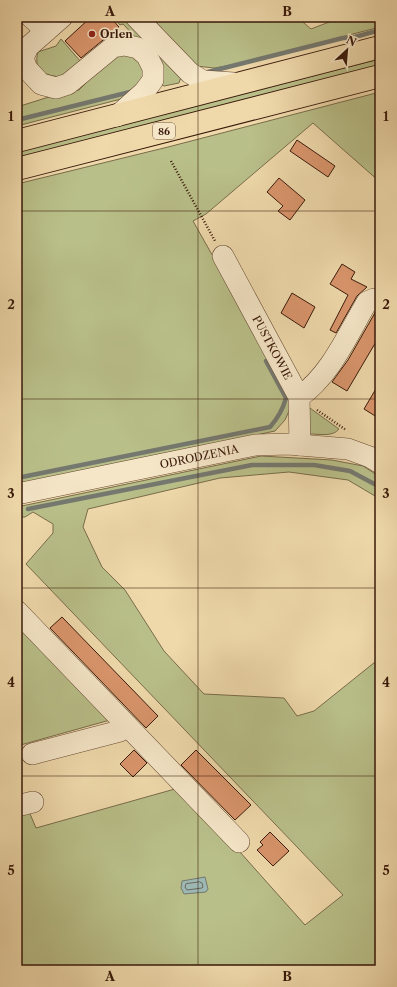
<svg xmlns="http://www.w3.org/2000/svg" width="397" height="987" viewBox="0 0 397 987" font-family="'Libre Caslon Text',serif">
<rect width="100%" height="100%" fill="#efd9ab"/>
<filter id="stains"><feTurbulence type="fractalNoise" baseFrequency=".005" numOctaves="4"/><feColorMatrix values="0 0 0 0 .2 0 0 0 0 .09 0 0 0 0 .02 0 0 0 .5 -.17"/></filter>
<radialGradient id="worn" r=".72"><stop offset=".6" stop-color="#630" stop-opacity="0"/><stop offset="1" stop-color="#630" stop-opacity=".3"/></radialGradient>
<path fill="#b9bf89" stroke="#796c4a" d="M113 17H130L181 77 179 83 164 86 162 85V82L137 39 123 24 120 25Z
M151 17H297L311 29 342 17H380V27L233 65 214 68 196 66Z
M61 39 81 62 60 77C44 75 33 71 38 52L56 46Z
M122 55 132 56 138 61 142 67 144 75 140 82 125 98 17 126V107L52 96 79 90 111 58Z
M380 59V67L17 160V152L58 140Z
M380 92V182L313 123 206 214 193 221 294 400 285 420 275 431 17 485V184L168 147Z
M307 406 339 429C333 437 320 434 310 434Z
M261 456 332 460 363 466 380 477V499L348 480 289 472 220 478 88 509 83 527 102 567 125 590 164 651 204 694 284 698 297 716 314 711 380 658V970H17V783L36 828 182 787 305 925 343 895 26 564 53 533V524L33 512 25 517H17V507Z
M17 622 110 720 17 746Z"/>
<path fill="#9db8b3" stroke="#75786f" d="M205 877 208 889 206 892 184 894 181 888 182 881Z"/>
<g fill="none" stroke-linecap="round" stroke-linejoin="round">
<path stroke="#6b685e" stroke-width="1" d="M200 882 202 883 203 887 202 888 187 890 185 887 186 884Z"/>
<path stroke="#75786f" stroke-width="4.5" d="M208 72 343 38H351L380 30
M17 120 134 91
M17 478 270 427C278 418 283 409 286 398L266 361
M28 509 252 465H314L350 471 380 487"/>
</g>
<path fill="#da956c" stroke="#39190a" d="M91 17H110L119 27 81 58 65 41Z
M297 140 335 166 328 177 290 151Z
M279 178 305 200 290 220 278 211 283 206 267 192Z
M342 264 355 272 351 279 367 287 357 296 336 333 330 330 348 295 330 284Z
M292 293 315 307 304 328 281 313Z
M376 311 380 314V335L347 391 332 382 348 360Z
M380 382V419L364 409Z
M62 617 158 716 146 728 50 628Z
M134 750 147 763 133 777 120 764Z
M196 750 251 805 235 820 181 765Z
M270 832 289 851 273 866 257 850 263 845 260 842Z"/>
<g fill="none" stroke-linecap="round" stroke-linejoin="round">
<g stroke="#664932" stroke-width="22">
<g id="minor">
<path d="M31 17 46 31"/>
<path d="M62 17 28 47 23 58 27 69 41 84 56 88 68 84 113 47 125 45 138 48 147 56 153 68V80L144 92 117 116"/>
<path d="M136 17 190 73 203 81 234 83"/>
<path id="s1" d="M223 256 299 397 300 445"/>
<path d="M299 397C330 376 348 334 367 302L374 299 380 300"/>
<path id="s2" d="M17 494 255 445 288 444 348 449 370 457 380 463"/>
<path d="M17 611 239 842"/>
<path d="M32 754 120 731 126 726"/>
<path d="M17 806 33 802"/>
</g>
</g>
<g stroke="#39190a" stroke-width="24">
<path id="major" d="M17 141 380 47
M17 169 380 76"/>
</g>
<path stroke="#39190a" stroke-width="2.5" stroke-dasharray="1 2" stroke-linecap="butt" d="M171 161 215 241
M317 410 346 430"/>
<use href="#minor" stroke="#f5e6c8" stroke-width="21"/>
<use href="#major" stroke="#efd9ab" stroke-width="22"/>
</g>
<path fill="none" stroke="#39190a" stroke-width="1" stroke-opacity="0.55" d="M198 17V970M17 211H380M17 399H380M17 588H380M17 776H380"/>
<circle fill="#8f2418" stroke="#f5e6c8" stroke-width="1.5" cx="92" cy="34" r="4"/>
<g text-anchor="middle" stroke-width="3.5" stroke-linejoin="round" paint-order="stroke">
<rect fill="#f5e6c8" stroke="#715643" stroke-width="1" x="153" y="123" width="22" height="16" rx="3"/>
<g font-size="10" font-weight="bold" fill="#39190a">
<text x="164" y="135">86</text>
</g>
<g font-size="11" font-weight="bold" fill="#39190a" stroke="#f5e6c8" text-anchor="start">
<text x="100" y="38">Orlen</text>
</g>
<g font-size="11" fill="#39190a" stroke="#f5e6c8">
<text dy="4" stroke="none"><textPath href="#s1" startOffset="104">PUSTKOWIE</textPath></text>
<text dy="4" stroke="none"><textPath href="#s2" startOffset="186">ODRODZENIA</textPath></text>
</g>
</g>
<rect width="397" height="987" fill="none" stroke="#efd9ab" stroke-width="44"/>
<g transform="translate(347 50) rotate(26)" stroke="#f5e6c8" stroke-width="3" paint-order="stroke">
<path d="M0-3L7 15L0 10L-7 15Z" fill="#39190a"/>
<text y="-6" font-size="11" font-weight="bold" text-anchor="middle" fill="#39190a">N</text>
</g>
<rect x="22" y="22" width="353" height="943" fill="none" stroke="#39190a" stroke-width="1.5"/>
<g font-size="13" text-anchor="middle" font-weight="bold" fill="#39190a">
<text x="110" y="16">A</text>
<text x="287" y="16">B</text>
<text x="11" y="121">1</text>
<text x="386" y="121">1</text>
<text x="11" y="309">2</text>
<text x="386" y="309">2</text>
<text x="11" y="498">3</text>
<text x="386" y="498">3</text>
<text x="11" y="687">4</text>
<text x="386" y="687">4</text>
<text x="11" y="875">5</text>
<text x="386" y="875">5</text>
<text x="110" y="981">A</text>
<text x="287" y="981">B</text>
</g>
<rect width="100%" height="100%" filter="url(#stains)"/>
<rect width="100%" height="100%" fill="url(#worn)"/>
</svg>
